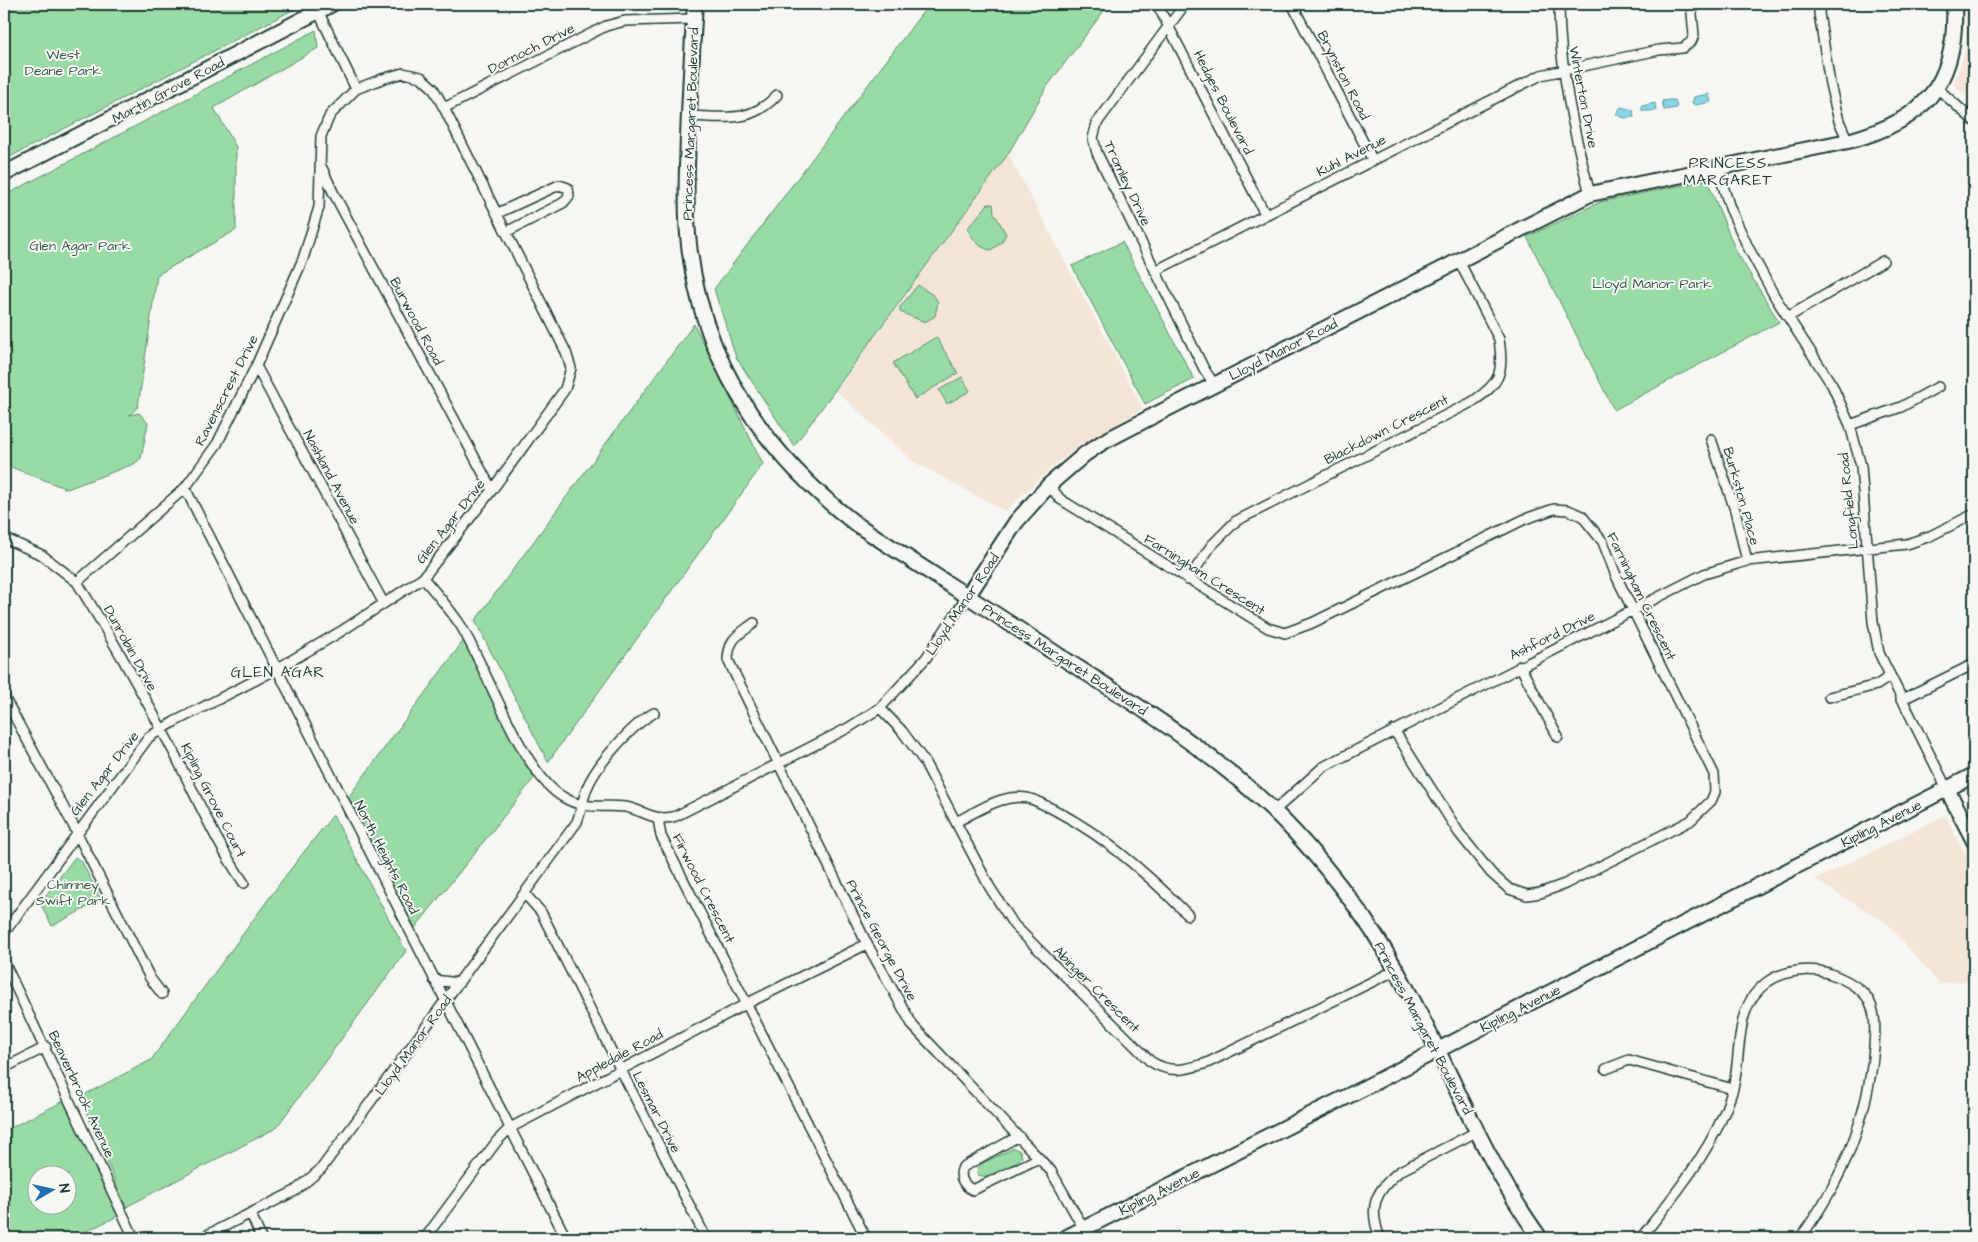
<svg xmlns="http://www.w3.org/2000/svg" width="1978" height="1242" viewBox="0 0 1978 1242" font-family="'Architects Daughter',sans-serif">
<rect width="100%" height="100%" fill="#f6f6f2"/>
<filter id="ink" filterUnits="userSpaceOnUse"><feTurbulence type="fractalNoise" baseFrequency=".02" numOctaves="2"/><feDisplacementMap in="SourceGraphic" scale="10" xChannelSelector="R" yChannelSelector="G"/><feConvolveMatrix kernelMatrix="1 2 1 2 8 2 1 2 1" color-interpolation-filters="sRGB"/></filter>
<g filter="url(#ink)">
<path fill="#f2e5d7" d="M1966 4H1974V104L1954 84 1966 48Z
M1008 154 1143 408 1058 462 1005 511 914 462 836 391Z
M1945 815 1974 871V980L1939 984 1887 923 1815 880Z"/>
<path fill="#98dba5" stroke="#5c8c6c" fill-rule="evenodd" d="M4 4H304L4 160Z
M929 4H1109L1046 88 1008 154 794 446 736 357 714 289Z
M316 30 318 48 214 108 236 147V230L157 275 138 407 129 415 139 413 148 423 141 458 134 464 67 489 11 467 4 454V196Z
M1707 180 1736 251 1779 322 1614 410 1527 237 1600 202Z
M988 204H993L994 213 1006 234 1001 243 991 250C978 248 974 239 967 229Z
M1122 242 1194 379 1145 404 1072 266Z
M918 285 934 296 938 302 935 316 925 322 900 312V307Z
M694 324 763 464 548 762 475 621Z
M936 337 958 373 915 399 893 363Z
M962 377 970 391 947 404 939 390Z
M464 640 522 760 535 777 415 928 347 799Z
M333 815 406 951 276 1128 126 1207 80 1097 151 1060 286 875Z
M75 857 82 862 101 900 52 926 40 903Z
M68 1099 118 1216 72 1238H4V1131ZM38 1174H68V1204H38Z
M1014 1148 1020 1151 1022 1157C1014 1166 989 1180 978 1175L977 1169 981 1164Z"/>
<path fill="#87d6e5" stroke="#5d999e" d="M1709 94 1711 102 1695 105 1692 103 1694 97Z
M1669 100H1675L1677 108 1664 110 1662 101Z
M1655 103 1656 111H1642V106Z
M1621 107 1633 110 1634 117 1624 118 1616 114Z"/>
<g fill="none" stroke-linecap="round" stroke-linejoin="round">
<g stroke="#1f3d34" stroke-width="12">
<path id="street" d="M1157 4 1265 214
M1185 4 1097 123 1093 138 1097 153 1204 369 1214 384
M1292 4 1372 159
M1559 4C1559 68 1574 132 1590 194
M1820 4 1819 13 1830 84 1839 121 1848 141
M318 11 356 89
M1937 88 1974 121
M444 108 606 26 625 21 694 19
M689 116C725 117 750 124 777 95
M1717 167 1730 208 1748 247 1775 297 1832 385 1850 425 1861 466 1873 622 1879 653 1947 789
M322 168 333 192 492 490
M498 213 559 185 568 188 569 196 563 203 508 231
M1155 271 1541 75 1659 50 1683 48 1691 42 1694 35 1691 4
M1788 317 1883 261
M256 366 383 602
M1850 425 1901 407 1938 387
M1711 439 1735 510 1747 561
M1049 485 1060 499 1268 628 1285 633 1312 623 1525 519 1554 509 1568 510 1582 516 1603 542 1617 578 1714 774 1715 792 1711 801 1690 821 1565 884 1540 893 1527 895 1509 889 1491 873 1459 833 1394 730
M185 488 566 1238
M4 538 42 555 77 582 185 488 217 444 256 366 303 259 319 207 321 136 330 115 356 89 382 79 403 73 421 77 433 88 444 108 566 352 571 368 565 389 492 490 423 578 340 632 275 670 174 722 149 737 4 933
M423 578C436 593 450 609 461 626 486 667 523 775 563 797 586 811 601 804 625 807 644 810 655 823 676 816L848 728 880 708 926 658 967 597
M1188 580 1211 546 1236 521 1472 402C1500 383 1504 374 1499 339L1459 261
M77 582C110 635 141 690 170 745 194 791 214 840 244 883
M754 623C737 636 729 638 728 660L867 944 913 1026 1051 1171 1089 1238
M1520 666 1558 737
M4 697 73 825 150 978 162 994
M1829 697 1877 685 1889 677
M1901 700 1974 664
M880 708 902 731 924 761 989 886 1014 925 1150 1061C1170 1074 1185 1070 1207 1063L1396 970
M1274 811 1323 767 1704 574 1747 561 1907 544 1930 536 1974 514
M658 819 661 836 866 1238
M956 822C980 810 1007 790 1034 800 1093 826 1143 869 1188 915
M525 894 541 912 706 1238
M4 962 134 1238
M434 980 459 983
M4 1068 46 1047
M1606 1069 1629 1060 1733 1089
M1019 1136 963 1167C958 1177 964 1186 973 1190L1039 1158
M251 1214 261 1238
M201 1238 295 1191 321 1169 577 822C581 811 583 799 587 788 596 765 633 724 654 713
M425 1238 497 1141 510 1128 748 1003 867 944
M1380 1238C1368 1207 1375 1191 1400 1171L1478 1131
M1641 1238C1676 1193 1715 1147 1732 1092 1743 1056 1732 1008 1766 983 1783 970 1811 967 1831 974 1844 979 1857 985 1866 996 1877 1010 1875 1031 1874 1047 1868 1118 1842 1182 1800 1238"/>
</g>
<g stroke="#1f3d34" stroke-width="18">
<path id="secondary" d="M695 4C692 48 690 92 688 136 687 169 685 202 688 235 699 356 761 451 856 524 924 569 993 612 1061 657 1134 703 1208 749 1271 808 1305 841 1336 879 1363 917 1434 1018 1468 1139 1540 1238
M4 174 332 4
M967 597 1016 522 1049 485 1085 454 1103 442 1151 417 1590 194 1848 141C1924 121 1958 84 1954 4
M1947 789 1974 841
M1065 1238 1360 1090 1974 775"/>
</g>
<use href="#street" stroke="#f6f6f2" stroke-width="9"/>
<use href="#secondary" stroke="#f6f6f2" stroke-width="14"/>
</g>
</g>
<g text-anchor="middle" stroke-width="4" stroke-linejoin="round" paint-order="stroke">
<g font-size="14" fill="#1f3d34" stroke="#f6f6f2">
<text transform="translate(531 48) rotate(-27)" y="5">Dornoch Drive</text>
<text transform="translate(1344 75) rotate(63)" y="5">Brynston Road</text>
<text transform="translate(168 90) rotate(-28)" y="5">Martin Grove Road</text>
<text transform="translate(1584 97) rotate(79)" y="5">Winterton Drive</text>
<text transform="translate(1224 102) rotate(63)" y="5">Hedges Boulevard</text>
<text transform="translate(690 124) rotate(-88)" y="5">Princess Margaret Boulevard</text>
<text transform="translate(1351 155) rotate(-27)" y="5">Kuhl Avenue</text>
<text transform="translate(1128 183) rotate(65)" y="5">Tromley Drive</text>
<text transform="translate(417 321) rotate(62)" y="5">Burwood Road</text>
<text transform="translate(1283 349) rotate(-27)" y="5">Lloyd Manor Road</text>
<text transform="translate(226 390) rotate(-63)" y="5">Ravenscrest Drive</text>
<text transform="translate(1386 429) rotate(-27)" y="5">Blackdown Crescent</text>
<text transform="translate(332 477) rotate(62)" y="5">Nashland Avenue</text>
<text transform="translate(1742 496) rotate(74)" y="5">Burkston Place</text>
<text transform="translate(1848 501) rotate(-96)" y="5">Longfield Road</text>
<text transform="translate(450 521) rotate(-52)" y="5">Glen Agar Drive</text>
<text transform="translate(1205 574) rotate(32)" y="5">Farningham Crescent</text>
<text transform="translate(1642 596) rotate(64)" y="5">Farningham Crescent</text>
<text transform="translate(962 604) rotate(-56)" y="5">Lloyd Manor Road</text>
<text transform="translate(1552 635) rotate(-26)" y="5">Ashford Drive</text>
<text transform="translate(131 648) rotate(61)" y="5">Dunrobin Drive</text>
<text transform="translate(1065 659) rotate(33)" y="5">Princess Margaret Boulevard</text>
<text transform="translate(104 773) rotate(-52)" y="5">Glen Agar Drive</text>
<text transform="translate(214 800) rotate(63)" y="5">Kipling Grove Court</text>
<text transform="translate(1881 823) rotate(-27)" y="5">Kipling Avenue</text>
<text transform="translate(387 857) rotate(63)" y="5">North Heights Road</text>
<text transform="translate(704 888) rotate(63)" y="5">Firwood Crescent</text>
<text transform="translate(882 940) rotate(62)" y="5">Prince George Drive</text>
<text transform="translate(1097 989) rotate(45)" y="5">Abinger Crescent</text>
<text transform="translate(1520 1008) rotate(-27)" y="5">Kipling Avenue</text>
<text transform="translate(1424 1028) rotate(62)" y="5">Princess Margaret Boulevard</text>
<text transform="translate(413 1045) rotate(-54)" y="5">Lloyd Manor Road</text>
<text transform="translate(619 1055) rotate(-28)" y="5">Appledale Road</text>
<text transform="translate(82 1094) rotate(65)" y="5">Beaverbrook Avenue</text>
<text transform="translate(657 1112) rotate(63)" y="5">Lesmar Drive</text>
<text transform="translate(1159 1191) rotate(-27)" y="5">Kipling Avenue</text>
</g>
<g font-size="14" fill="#375d4b" stroke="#f6f6f2">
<text x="63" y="59">West<tspan x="63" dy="16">Deane Park</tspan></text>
<text x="80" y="250">Glen Agar Park</text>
<text x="1652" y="288">Lloyd Manor Park</text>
<text x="73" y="889">Chimney<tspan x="73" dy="16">Swift Park</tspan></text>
</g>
<g font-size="15" letter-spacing="1" fill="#1f3d34" stroke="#f6f6f2">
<text x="1728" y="168">PRINCESS<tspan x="1728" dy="17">MARGARET</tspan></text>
<text x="278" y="677">GLEN AGAR</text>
</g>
</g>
<rect width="1978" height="1242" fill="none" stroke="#f6f6f2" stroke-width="20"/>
<rect x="10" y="10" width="1958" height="1222" fill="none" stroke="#1f3d34" stroke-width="2" filter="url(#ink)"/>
<g transform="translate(52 1190) rotate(81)"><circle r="24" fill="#f6f6f2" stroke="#a0aca6"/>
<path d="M0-4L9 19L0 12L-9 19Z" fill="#1f6fb2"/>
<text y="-8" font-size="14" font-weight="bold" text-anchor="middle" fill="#1f3d34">N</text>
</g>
</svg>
